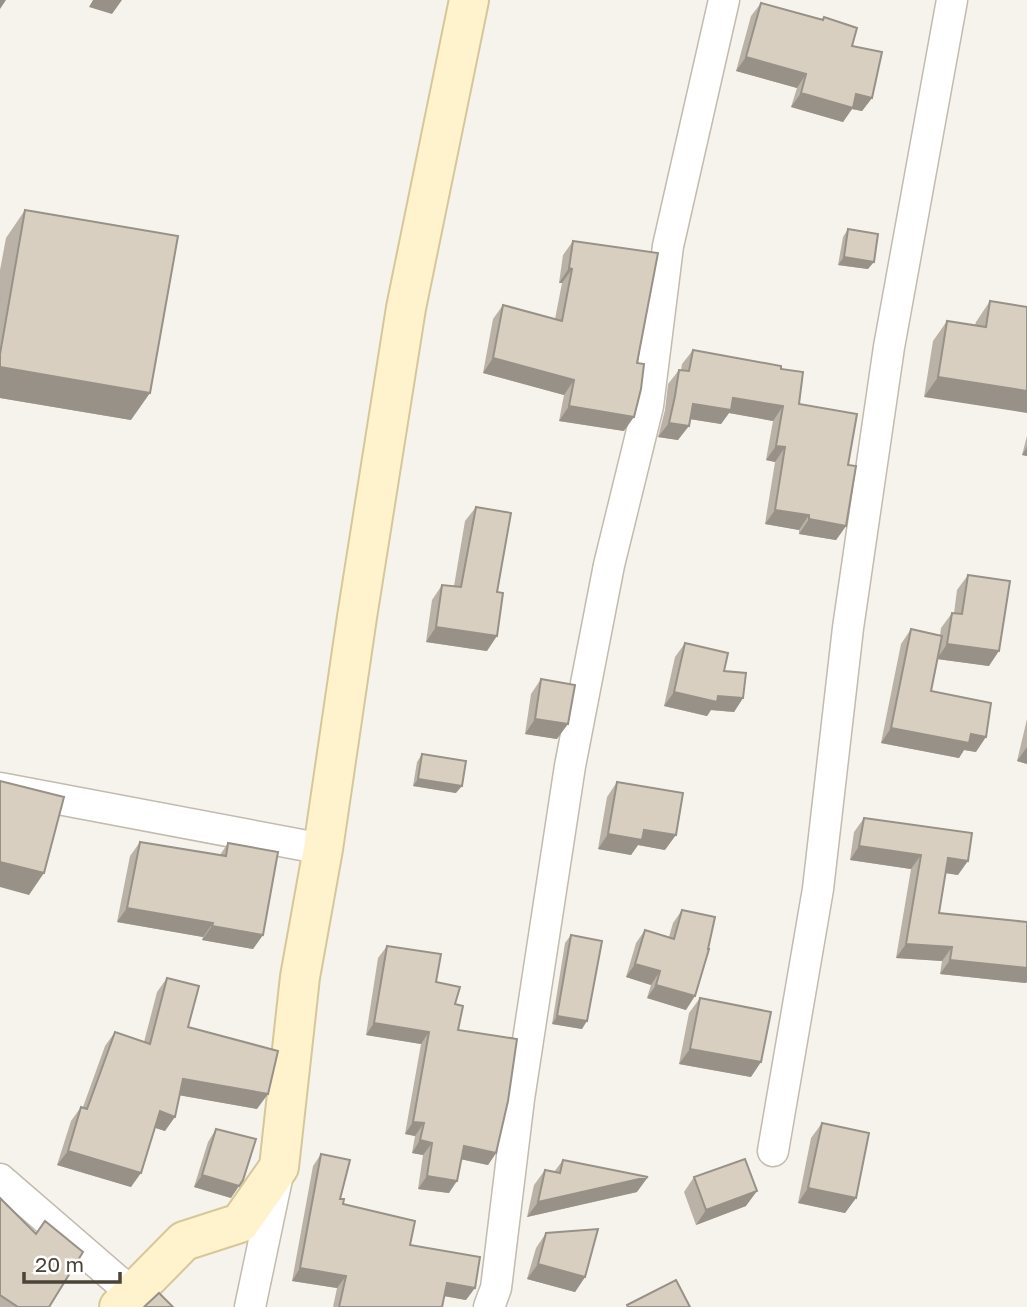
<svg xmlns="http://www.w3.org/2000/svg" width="1027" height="1307" viewBox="0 0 1027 1307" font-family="'Golos Text',sans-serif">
<rect width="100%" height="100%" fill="#f6f3ec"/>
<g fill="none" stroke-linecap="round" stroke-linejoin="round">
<g stroke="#c2bbae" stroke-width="33">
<path id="street" d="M0 788 323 849
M773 1151 818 889 848 628 889 347 952 0
M0 1179 133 1294
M250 1307 278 1174
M489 1307 496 1288 519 1099 570 766 609 565 648 406 668 246 724 0"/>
</g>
<g stroke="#d6c79b" stroke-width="42">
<path id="secondary" d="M119 1307 184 1241 240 1223 279 1167 300 977 323 849 357 617 406 308 469 0"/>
</g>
<use href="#street" stroke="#fff" stroke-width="30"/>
<use href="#secondary" stroke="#fff3cd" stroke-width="38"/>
</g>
<path fill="#bab2a6" d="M761 3 822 19 824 17 852 46 872 98 862 111 852 109 843 122 791 107 797 88 736 71 751 16Z
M25 210 131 420 0 398V270L6 238Z
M848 229 868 269 838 265 843 237Z
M573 241 624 431 559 421 564 395 483 373 493 319 503 305 555 319 562 283H559L563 255Z
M990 301 1027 307 924 397 933 341 947 321 975 325 976 322Z
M693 350 781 369 799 404 848 465 846 526 836 540 799 534V530L765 524 775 462 766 460 773 421 729 413 721 424 690 419 678 440 658 437 665 410 668 384 679 370H681L682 364Z
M1027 436V456L1022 455Z
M476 507 487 651 426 642 432 600 442 585 454 586 465 521Z
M968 575 989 666 937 659 931 691 976 752 964 750 959 758 881 743 901 644 911 629 940 636 941 628 952 613H954L957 590Z
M685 643 724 671 743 698 734 712 711 710 707 716 664 706 675 657Z
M541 679 557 739 525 734 531 694Z
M1027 719V764L1017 761Z
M422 754 456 793 413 786 417 762Z
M617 782 665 850 638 845 631 855 598 849 607 797Z
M864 818 958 875 946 873 939 913 1027 922 1026 983 940 974 942 961 896 958 911 869 850 860 854 832Z
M140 842 220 855 228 843 263 935 253 949 202 940 203 937 117 922 130 856Z
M682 910 686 1010 647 998 651 985 626 977 636 943 645 930 669 937 673 923Z
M571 935 582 1029 552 1024 565 943Z
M387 946 436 982 455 1004 458 1030 496 1153 488 1165 461 1159 449 1193 418 1189 423 1155 412 1153 415 1136 405 1134 421 1044 366 1035 378 958Z
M167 978 188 1027 257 1109 179 1095 165 1131 155 1128 131 1187 57 1165 71 1121 81 1107H83L105 1046 115 1032 144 1042 157 992Z
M700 998 751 1077 679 1064 689 1013Z
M822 1123 856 1198 845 1213 798 1203 811 1138Z
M216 1129 231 1198 194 1187 208 1142Z
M321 1154 340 1199 343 1204 410 1245 466 1300 444 1296 442 1307H333L337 1288 292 1281 313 1166Z
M563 1160 637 1192 527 1217 534 1185 545 1170 554 1172Z
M694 1177 746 1206 696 1225 684 1192Z
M0 1198 49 1307H0Z
M546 1233 585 1277 575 1292 527 1279 536 1248Z"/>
<path fill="#979187" d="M0 0H6L0 9Z
M93 0H122L112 14 89 7Z
M746 57 806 74 797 88 736 71Z
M801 93 856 94 872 98 862 111 852 109 843 122 791 107Z
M844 257 874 262 868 269 838 265Z
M569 268 572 269 562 283H559Z
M493 358 574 380 564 395 483 373Z
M0 367 150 393 131 420 0 398Z
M938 377 1027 391V413L924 397Z
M733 398 783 406 773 421 729 413 721 424 683 418 693 404Z
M569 406 634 417 624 431 559 421Z
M669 423 689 426 678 440 658 437Z
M776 446 785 447 775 462 766 460Z
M1027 447V456L1022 455Z
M775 510 809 515 799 530 765 524Z
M809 519 846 526 836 540 799 534Z
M436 627 497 636 487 651 426 642Z
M947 644 999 651 989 666 937 659Z
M674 692 718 696 743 698 734 712 711 710 707 716 664 706Z
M535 719 568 724 557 739 525 734Z
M891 728 971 734 986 737 976 752 964 750 959 758 881 743Z
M1027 747V764L1017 761Z
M418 779 462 786 456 793 413 786Z
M644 830 676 835 665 850 638 845 631 855 598 849 608 834Z
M859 846 921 855 911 869 850 860Z
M948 858 968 861 958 875 938 872Z
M0 862 44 873 29 895 0 887Z
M127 908 213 923 203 937 117 922Z
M212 926 263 935 253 949 202 940Z
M906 944 952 947 942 961 896 958Z
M950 960 1027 968V982L1026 983 940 974Z
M635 964 660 971 651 985 626 977Z
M656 985 695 996 686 1010 647 998Z
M557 1016 587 1021 582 1029 552 1024Z
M374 1023 429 1032 421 1044 366 1035Z
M690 1049 761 1062 751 1077 679 1064Z
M183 1079 268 1094 257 1109 172 1094Z
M160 1111 175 1117 165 1131 150 1126Z
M413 1122 424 1123 415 1136 405 1134Z
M420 1140 432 1143 423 1155 412 1153Z
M464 1146 496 1153 488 1165 455 1158Z
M68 1151 141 1173 131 1187 57 1165Z
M202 1175 239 1186 231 1198 194 1187Z
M427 1176 457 1181 449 1193 418 1189Z
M648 1177 637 1192 527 1217 538 1202Z
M808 1188 856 1198 845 1213 798 1203Z
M757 1191 746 1206 696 1225 706 1210Z
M538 1264 585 1277 575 1292 527 1279Z
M300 1268 346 1276 337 1288 292 1281Z
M447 1283 475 1288 466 1300 438 1295Z"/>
<path fill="#d8cfc1" stroke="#979187" stroke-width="2" d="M761 3 823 20 824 17 857 28 852 46 882 52 872 98 856 94 853 108 801 93 806 74 746 57Z
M25 210 178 236 150 393 0 367V354Z
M848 229 878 234 874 262 844 257Z
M573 241 658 253 637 363 644 364 641 389 634 417 569 406 574 380 493 358 503 305 562 321 572 269 569 268Z
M990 301 1027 307V391L938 377 947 321 986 327Z
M693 350 781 366V369L803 372 799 404 857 414 848 465 856 466 846 526 809 519V515L775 510 785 447 776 446 783 406 733 398 731 410 693 404 689 426 669 423 675 396 679 370 689 371Z
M476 507 511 513 497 592 503 593 497 636 436 627 442 585 461 587Z
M968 575 1010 581 999 651 947 644 952 613 962 614Z
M911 629 942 636 931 691 991 703 986 737 971 734 969 743 891 728Z
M685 643 728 653 724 671 746 673 743 698 718 696 717 702 674 692Z
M541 679 575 685 568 724 535 719Z
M422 754 466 761 462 786 418 779Z
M0 781 64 797 44 873 0 862Z
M617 782 683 793 676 835 644 830 642 840 608 834Z
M864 818 972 833 968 861 948 858 939 913 1027 922V968L950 960 952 947 906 944 921 855 859 846Z
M140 842 226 856 228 843 278 852 263 935 212 926 213 923 127 908Z
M682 910 715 917 708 949H709L695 996 656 985 660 971 635 964 645 930 674 939Z
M571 935 602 941 587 1021 557 1016Z
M387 946 441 954 436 982 460 987 455 1004 463 1006 458 1030 517 1039 508 1101 496 1153 464 1146 457 1181 427 1176 432 1143 420 1140 424 1123 413 1122 429 1032 374 1023Z
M167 978 199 986 188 1027 278 1051 268 1094 183 1079 175 1117 160 1111 141 1173 68 1151 81 1107 87 1109 115 1032 150 1044Z
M700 998 771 1012 761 1062 690 1049Z
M822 1123 869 1133 856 1198 808 1188Z
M216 1129 256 1139 243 1180 239 1186 202 1175Z
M321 1154 350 1160 340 1199H344L343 1204 415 1221 410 1245 480 1257 475 1288 447 1283 442 1307H339L346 1276 300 1268Z
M745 1159 757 1191 706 1210 694 1177Z
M563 1160 648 1177 538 1202 545 1170 560 1173Z
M0 1198 36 1234 45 1221 83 1252 49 1307H18L0 1295Z
M598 1229 585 1277 538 1264 546 1233Z
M676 1280 690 1307H628L627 1305Z
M159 1293 173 1307H144Z"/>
<path d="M24 1272v10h96v-10" fill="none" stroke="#4b4439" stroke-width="3.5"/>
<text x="35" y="1272" font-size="21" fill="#4b4439" stroke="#ffffff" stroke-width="5" paint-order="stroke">20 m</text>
</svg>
